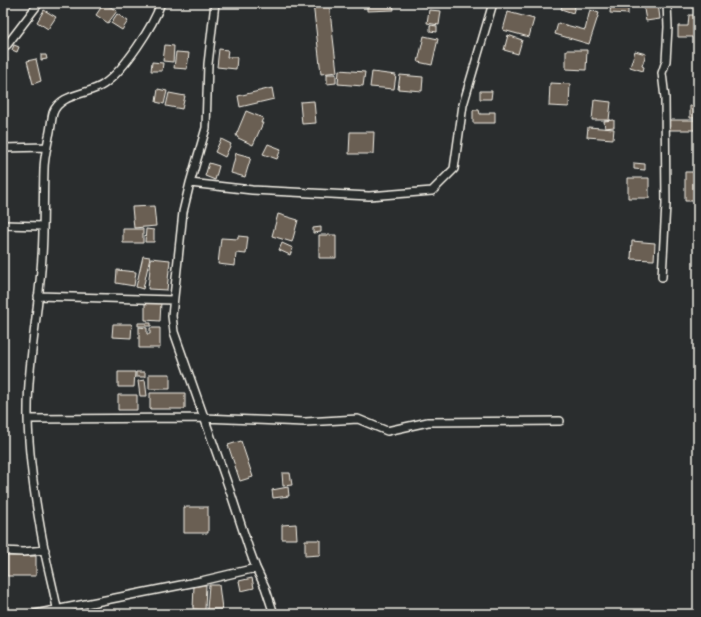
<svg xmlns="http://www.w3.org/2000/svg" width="701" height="617" viewBox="0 0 701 617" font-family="'Playpen Sans',sans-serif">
<rect width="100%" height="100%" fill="#2a2d2e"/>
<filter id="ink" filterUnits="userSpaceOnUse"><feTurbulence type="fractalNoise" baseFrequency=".025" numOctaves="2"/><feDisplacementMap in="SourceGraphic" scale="8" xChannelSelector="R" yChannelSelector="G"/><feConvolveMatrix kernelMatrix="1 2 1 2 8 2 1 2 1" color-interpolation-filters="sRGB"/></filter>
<g filter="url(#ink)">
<path fill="#6b5e52" stroke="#f4f1e8" d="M104 3 117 11 108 23 96 15Z
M313 3H329L337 72 321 74Z
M367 3H393L394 10 367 11Z
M420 3H433L432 6H420Z
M563 3H576L573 13 561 9Z
M611 3H628V14L610 13Z
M643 3H658L660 19 646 21Z
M44 10 56 17 48 29 37 22Z
M429 10 441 11 439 25 427 23Z
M590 10 599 13 589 44 555 34 558 23 585 30Z
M508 12 534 19 529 37 503 30Z
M117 14 128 21 122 30 111 23Z
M689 15H698V37H678V26H688Z
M430 25 437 26V32L430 31Z
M508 35 522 40 518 54 504 50Z
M424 36 438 39 432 65 418 62Z
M14 45 19 47 17 52 12 50Z
M165 45 174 46 173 62 163 61Z
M219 49 228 50 227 57H237L236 69 217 67Z
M566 50H587L586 70 566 69Z
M635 51 646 54 642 66 644 67 643 71 630 67Z
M176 52 189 53 187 69 174 68Z
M41 55H46L47 59 41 60Z
M4 58H7L6 72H3Z
M36 59 41 81 33 84 27 61Z
M152 62 163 63 162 71H151Z
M339 70 365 72 363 86 338 84Z
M372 72 396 75 394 89 370 87Z
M327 74H336V83L327 84Z
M400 75 423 77 422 91 398 89Z
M550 83 570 84 569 107 549 106Z
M272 88 274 99 240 107 238 96Z
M158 89 167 91 164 104 156 102Z
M480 91H492L491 99H480Z
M169 93 185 96 182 109 166 106Z
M594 100 611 102 609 120H592Z
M314 101 316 123 302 124 300 102Z
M690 106H698V118H690Z
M473 110H479L480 114H489V112H495V123H473Z
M246 111 263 118 261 123H263L253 145 238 138 236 135Z
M614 120V127L605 128 604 121Z
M669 120H698V130H669Z
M588 127 614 129 613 139 587 137Z
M350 132H374L373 154H349Z
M221 139 231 144 225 157 215 152Z
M268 144 281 149 277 159 263 154Z
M236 153 251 157 245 177 231 173Z
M209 163 219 166 215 180 205 176Z
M634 163 645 164V170L634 169Z
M685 172H698V201H685Z
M628 178H649V198H628Z
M154 206 156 226 134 228 132 207Z
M278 214 298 220 292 242 272 236Z
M321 227V232L313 233V228Z
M123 229H143V243H123Z
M146 229 154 230V242H145Z
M319 235H336V258H319Z
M238 236 248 237 246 254 236 253 235 266 218 264 221 238 238 239Z
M632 241 655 243 654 260 631 259Z
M282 243 293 248 290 255 279 250Z
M143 256 150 257 143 289 136 287Z
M151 258 170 260 167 290 148 289Z
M117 270 136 272 134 286 116 283Z
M145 302H161L160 321 145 320Z
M138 323H151V326H138Z
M113 324H132L131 338 112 337Z
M139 327 147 328V334H150V328H160V348H139Z
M118 372H135L134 387H118Z
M136 372H145V377H136Z
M149 374H170V389H149Z
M145 380 147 396H140L138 381Z
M150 393H185V409H150Z
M118 395H137V410H118Z
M241 441 253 477 240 481 228 445Z
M282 473H290L292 485 283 486Z
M288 487 289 496 273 498 272 490Z
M184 507H208V533H184Z
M296 524 297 539H282V525Z
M305 540H320V555L305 556Z
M7 556H36V576H7Z
M252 578 254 588 241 591 239 581Z
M194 585H206L205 610 193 609Z
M209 585H219L222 609H207Z"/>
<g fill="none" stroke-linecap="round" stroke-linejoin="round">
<g stroke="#f4f1e8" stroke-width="10">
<path id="street" d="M215 3 208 64 206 128 190 183 183 212 172 316 174 332 230 491 249 549 256 568 265 587 274 614
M7 45 39 3
M3 148 47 147
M190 183 252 190 369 196 432 191 454 169 463 105 493 3
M3 225 42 226
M662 277 666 204 665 98 662 73 666 61 668 27 667 3
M38 296 173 300
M28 419 203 418 305 422 358 419 387 431 428 422 560 421
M3 551 23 552 45 550
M35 614 201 581 256 568
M58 614C55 595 50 577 46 558 37 513 29 466 28 419 27 365 39 311 42 256 44 227 43 198 44 169 44 159 47 147 49 136 51 129 51 121 53 113 60 93 89 95 104 84 124 70 153 27 161 3"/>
</g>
<use href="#street" stroke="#2a2d2e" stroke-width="7"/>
</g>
</g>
<rect width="701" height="617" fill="none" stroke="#2a2d2e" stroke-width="16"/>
<rect x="8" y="8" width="685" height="601" fill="none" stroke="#f4f1e8" stroke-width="1.5" filter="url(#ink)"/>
</svg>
